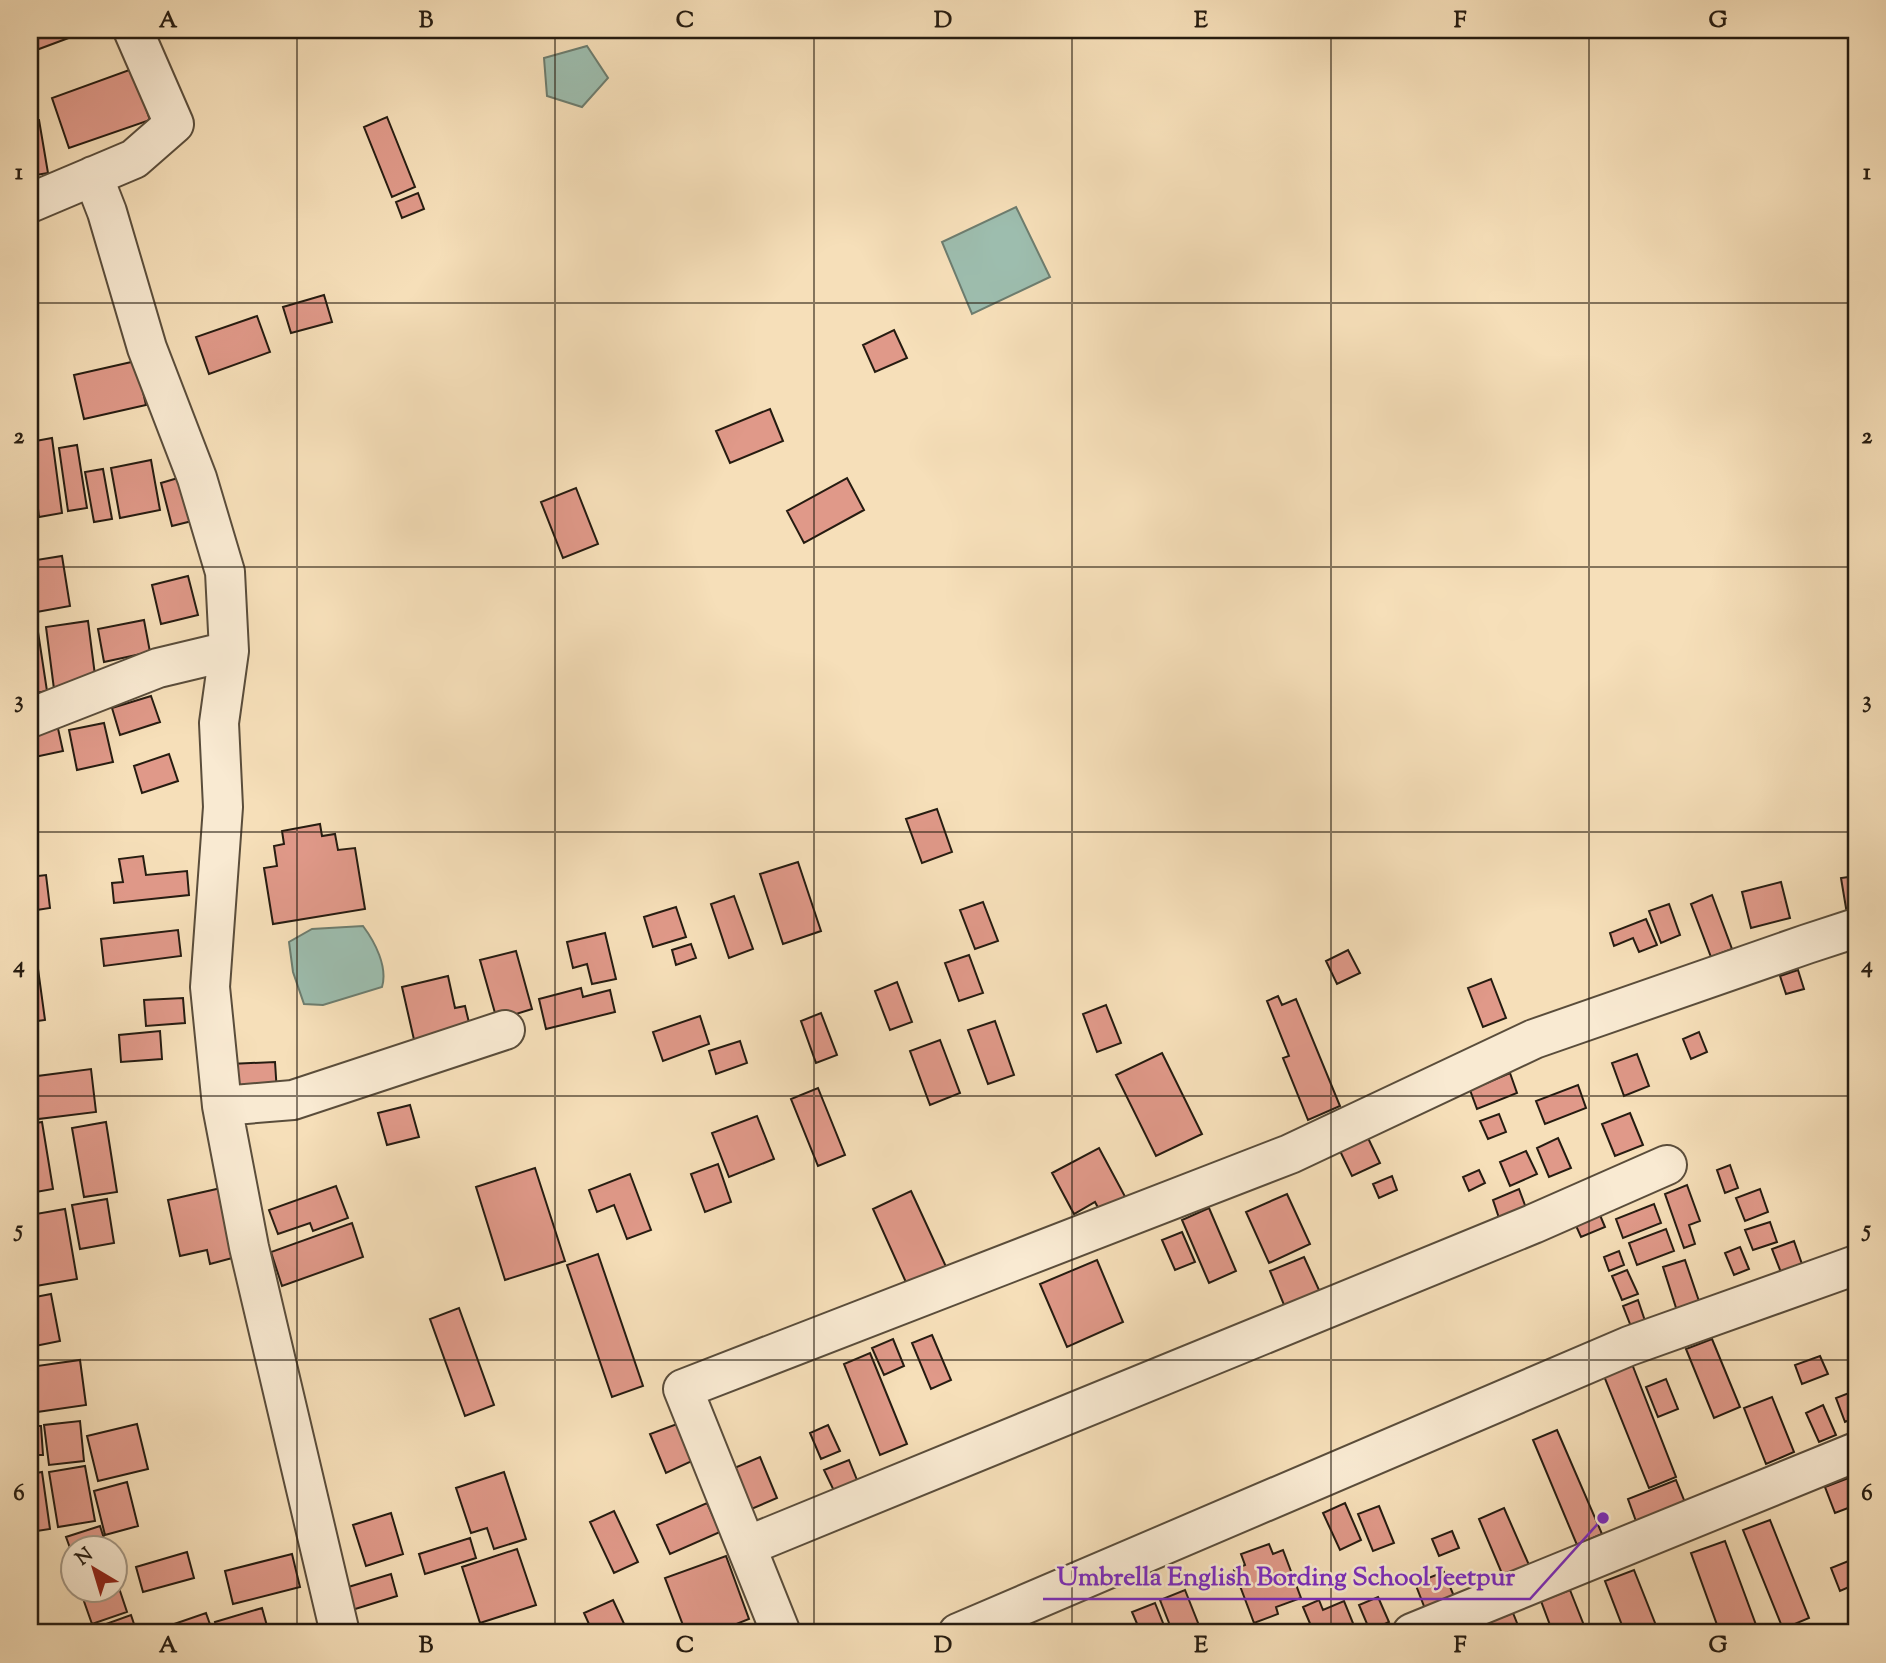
<svg xmlns="http://www.w3.org/2000/svg" width="1886" height="1663" viewBox="0 0 1886 1663" font-family="'Sorts Mill Goudy',serif">
<rect width="100%" height="100%" fill="#f6dfb9"/>
<filter id="stains"><feTurbulence type="fractalNoise" baseFrequency=".00286" numOctaves="4"/><feColorMatrix values="0 0 0 0 .2 0 0 0 0 .09 0 0 0 0 .02 0 0 0 .5 -.17"/></filter>
<radialGradient id="worn" r=".72"><stop offset=".6" stop-color="#630" stop-opacity="0"/><stop offset="1" stop-color="#630" stop-opacity=".3"/></radialGradient>
<path fill="#9dbdae" stroke="#6d7d6f" stroke-width="2" d="M587 46 608 78 582 107 547 96 544 58Z
M1016 207 1050 277 972 314 942 242Z
M363 926C375 942 388 967 382 987L323 1005 304 1004 293 972 289 942 312 929Z"/>
<path fill="#e09989" stroke="#261c11" stroke-width="2" d="M30 30H90L31 52Z
M132 69 150 120 69 148 52 98Z
M387 117 415 187 392 197 364 127Z
M39 120 48 173 30 176V121Z
M418 193 424 209 402 218 396 202Z
M324 295 332 322 291 333 283 307Z
M257 316 270 352 209 374 196 337Z
M894 330 907 358 875 372 863 345Z
M136 361 146 405 84 419 74 375Z
M770 409 783 441 730 463 716 431Z
M52 438 62 513 39 517 30 442Z
M77 445 87 508 68 511 59 448Z
M151 460 160 510 120 518 111 468Z
M103 469 112 519 94 522 85 472Z
M188 475 200 519 172 526 161 483Z
M847 478 864 510 804 543 787 511Z
M576 488 598 544 563 558 541 502Z
M62 556 70 606 31 613 30 561Z
M188 576 198 615 161 624 152 585Z
M144 620 150 652 104 662 98 629Z
M88 621 96 683 54 689 46 627Z
M38 632 47 691 30 694V633Z
M151 696 160 722 120 735 112 708Z
M104 723 113 762 77 770 69 730Z
M57 724 63 751 30 758V730Z
M169 754 178 781 142 793 134 766Z
M30 805 36 839 30 840Z
M937 809 952 852 922 863 906 819Z
M320 824 322 836 335 834 338 850 355 848 365 909 273 924 264 868 277 866 274 846 284 844 282 831Z
M143 856 146 875 187 871 189 895 114 903 112 883 123 882 119 859Z
M798 862 821 931 783 944 760 874Z
M46 875 50 908 30 911V877Z
M1856 876V913L1847 914 1841 878Z
M1781 882 1790 918 1751 928 1742 892Z
M1712 895 1732 949 1711 957 1691 904Z
M734 896 753 949 729 958 711 904Z
M983 902 998 941 975 949 960 910Z
M1669 904 1680 935 1661 943 1649 911Z
M676 907 686 937 653 947 644 917Z
M1646 919 1657 945 1639 952 1633 938 1614 946 1610 933Z
M178 930 181 956 104 966 101 939Z
M605 933 616 979 592 984 587 964 573 968 567 942Z
M691 944 696 958 676 965 672 950Z
M1348 950 1360 973 1337 984 1326 961Z
M516 951 532 1009 497 1020 480 960Z
M969 955 983 993 959 1001 945 963Z
M38 969 45 1020 30 1022V970Z
M1798 970 1804 989 1786 994 1780 976Z
M448 976 455 1008 465 1006 471 1031 415 1044 402 987Z
M1491 979 1506 1018 1483 1027 1468 988Z
M897 982 912 1022 890 1030 875 991Z
M581 988 583 997 610 990 615 1012 546 1029 539 999Z
M1278 996 1282 1005 1296 999 1340 1106 1308 1120 1283 1058 1289 1056 1267 1001Z
M183 998 185 1023 146 1026 144 1000Z
M1106 1005 1121 1043 1097 1052 1083 1014Z
M821 1013 837 1055 816 1063 801 1021Z
M700 1016 709 1044 663 1061 653 1032Z
M995 1021 1014 1075 988 1084 968 1030Z
M160 1031 162 1059 121 1062 119 1035Z
M1699 1032 1707 1052 1691 1059 1683 1039Z
M940 1040 960 1093 930 1105 910 1051Z
M740 1041 747 1063 716 1074 709 1051Z
M1162 1053 1202 1134 1156 1156 1116 1075Z
M1637 1054 1649 1086 1624 1096 1612 1063Z
M275 1062 277 1093 232 1094 230 1064Z
M91 1069 96 1112 30 1120V1077Z
M1510 1073 1517 1093 1477 1109 1470 1090Z
M1578 1085 1586 1108 1545 1124 1536 1101Z
M818 1088 845 1155 818 1166 791 1099Z
M410 1105 419 1137 387 1145 378 1113Z
M1630 1113 1643 1145 1615 1156 1602 1124Z
M1499 1114 1506 1132 1488 1139 1480 1121Z
M757 1116 774 1159 729 1177 712 1133Z
M42 1122 53 1189 30 1193V1124Z
M106 1122 117 1192 84 1197 72 1128Z
M1368 1138 1380 1163 1352 1176 1340 1151Z
M1558 1138 1571 1168 1549 1177 1537 1148Z
M1099 1148 1129 1204 1103 1217 1095 1202 1074 1214 1052 1173Z
M1526 1151 1537 1174 1510 1186 1500 1162Z
M718 1164 731 1202 705 1212 691 1174Z
M1730 1165 1738 1188 1725 1193 1717 1170Z
M535 1168 565 1261 505 1280 476 1187Z
M1479 1170 1485 1183 1469 1191 1463 1177Z
M630 1174 651 1230 627 1239 614 1205 597 1212 589 1190Z
M1392 1176 1397 1190 1379 1198 1373 1184Z
M1687 1185 1700 1221 1689 1225 1695 1244 1684 1248 1665 1194Z
M336 1186 348 1218 313 1231 310 1223 278 1234 269 1210Z
M221 1188 236 1257 210 1264 207 1250 180 1256 168 1200Z
M1519 1189 1526 1208 1499 1218 1493 1200Z
M1760 1189 1768 1212 1745 1221 1736 1198Z
M911 1191 948 1271 909 1289 873 1209Z
M1287 1194 1310 1244 1269 1263 1246 1212Z
M107 1199 114 1243 80 1249 72 1205Z
M1654 1204 1661 1223 1623 1238 1616 1219Z
M1209 1208 1236 1271 1209 1283 1182 1220Z
M1597 1208 1605 1227 1581 1237 1573 1219Z
M65 1209 77 1279 30 1287V1215Z
M1770 1222 1777 1242 1753 1250 1745 1230Z
M352 1223 363 1257 282 1286 271 1252Z
M1666 1229 1674 1251 1637 1265 1629 1243Z
M1182 1232 1195 1262 1175 1270 1162 1240Z
M1794 1241 1803 1267 1782 1275 1772 1249Z
M1740 1247 1749 1269 1734 1275 1725 1253Z
M1619 1251 1624 1265 1609 1271 1604 1257Z
M598 1254 643 1386 612 1397 567 1265Z
M1304 1257 1324 1301 1289 1317 1270 1271Z
M1097 1260 1123 1322 1067 1347 1040 1284Z
M1685 1260 1701 1307 1678 1314 1663 1267Z
M1627 1270 1638 1294 1622 1300 1612 1276Z
M51 1294 60 1341 30 1347V1298Z
M1638 1300 1646 1324 1632 1329 1623 1306Z
M459 1308 494 1405 465 1416 430 1319Z
M932 1335 951 1380 931 1389 912 1343Z
M893 1339 904 1366 884 1375 872 1348Z
M1712 1339 1740 1407 1714 1418 1686 1349Z
M870 1353 907 1444 880 1455 844 1364Z
M1820 1356 1828 1374 1802 1384 1795 1365Z
M80 1360 86 1405 30 1413V1367Z
M1632 1364 1676 1477 1649 1488 1604 1376Z
M1666 1379 1678 1409 1658 1417 1646 1387Z
M1854 1391 1856 1397V1417L1845 1422 1836 1398Z
M1772 1397 1794 1452 1766 1464 1744 1408Z
M1823 1405 1836 1435 1819 1442 1806 1413Z
M80 1421 84 1461 49 1465 44 1425Z
M137 1424 148 1469 98 1481 87 1436Z
M677 1424 692 1461 666 1473 650 1434Z
M828 1425 840 1451 821 1459 810 1433Z
M30 1426H41L43 1455H30Z
M1557 1430 1602 1534 1577 1545 1533 1440Z
M760 1457 777 1498 742 1513 725 1472Z
M849 1460 859 1485 836 1495 824 1470Z
M85 1466 95 1521 58 1527 49 1472Z
M42 1472 50 1529 30 1532V1474Z
M504 1472 526 1539 494 1549 487 1528 471 1533 456 1488Z
M1851 1477 1856 1490V1505L1835 1513 1825 1487Z
M1676 1480 1686 1505 1637 1524 1628 1499Z
M127 1482 138 1526 105 1535 94 1491Z
M707 1503 720 1532 670 1554 657 1525Z
M1345 1503 1361 1540 1340 1550 1323 1513Z
M1379 1506 1394 1543 1373 1551 1358 1514Z
M1504 1508 1529 1565 1503 1576 1479 1519Z
M614 1511 638 1562 614 1573 590 1522Z
M391 1513 403 1554 366 1566 353 1525Z
M1770 1520 1809 1618 1783 1629 1743 1530Z
M100 1526 107 1548H74V1559L66 1537Z
M1452 1531 1459 1548 1439 1556 1432 1539Z
M470 1538 476 1558 425 1574 419 1554Z
M1725 1541 1759 1633H1720L1691 1553Z
M1269 1544 1273 1554 1283 1550 1301 1598 1276 1607 1278 1614 1254 1623 1234 1570 1245 1565 1241 1554Z
M30 1547 37 1574 30 1576Z
M517 1549 536 1605 480 1623 462 1567Z
M187 1552 194 1578 143 1592 136 1567Z
M292 1554 300 1587 233 1604 225 1571Z
M726 1556 749 1619 714 1633H686L665 1578Z
M1856 1558V1584L1840 1591 1831 1568Z
M1634 1570 1659 1633H1625L1605 1581Z
M1444 1572 1458 1606 1429 1619 1415 1583Z
M391 1574 397 1596 352 1610 345 1588Z
M116 1579 127 1612 92 1624 80 1590H116Z
M1185 1590 1200 1628 1186 1633H1173L1160 1600Z
M1570 1590 1587 1633H1553L1541 1601Z
M1378 1597 1389 1622 1370 1631 1359 1605Z
M613 1600 626 1628 614 1633H593L584 1613Z
M1319 1600 1323 1610 1344 1601 1357 1633H1314L1303 1607Z
M1155 1603 1167 1633H1141L1132 1612Z
M262 1608 269 1633H218L215 1622Z
M206 1613 213 1633H148Z
M1513 1613 1521 1633H1491L1487 1623Z
M131 1615 137 1633H90L89 1630Z
M1025 1621 1030 1633H993Z"/>
<g fill="none" stroke-linecap="round" stroke-linejoin="round">
<g stroke="#5a4d3b" stroke-width="42">
<path id="street" d="M93 176 107 212 147 348 197 478 225 572 229 651 219 723 223 807 210 987 222 1106 249 1247 340 1633
M30 203 134 159 174 124 133 30
M30 718 158 668 229 651
M222 1106 293 1100 505 1030
M747 1546 1533 1224 1667 1165
M781 1633 683 1389 1290 1154 1534 1039 1807 944 1856 928
M958 1633 1629 1346 1856 1265
M1412 1633 1856 1452"/>
</g>
<use href="#street" stroke="#f9ead2" stroke-width="38"/>
</g>
<path fill="none" stroke="#261c11" stroke-width="2" stroke-opacity="0.55" d="M297 30V1633M555 30V1633M814 30V1633M1072 30V1633M1331 30V1633M1589 30V1633M30 303H1856M30 567H1856M30 832H1856M30 1096H1856M30 1360H1856"/>
<path fill="none" stroke="#7b2cbf" stroke-width="2.5" d="M1603 1518L1530 1599H1043"/>
<circle fill="#7b2cbf" stroke="#f9ead2" stroke-width="2.5" cx="1603" cy="1518" r="7"/>
<g font-size="26" text-anchor="middle" font-weight="bold" fill="#7b2cbf" stroke="#f9ead2" stroke-width="5" stroke-linejoin="round" paint-order="stroke">
<text x="1286" y="1585">Umbrella English Bording School Jeetpur</text>
</g>
<rect width="1886" height="1663" fill="none" stroke="#f6dfb9" stroke-width="77"/>
<g transform="translate(94 1569) rotate(322)"><circle r="33" fill="#f9ead2" stroke="#a59885" stroke-width="2"/>
<path d="M0-5L12 26L0 18L-12 26Z" fill="#8f2418"/>
<text y="-10" font-size="19" font-weight="bold" text-anchor="middle" fill="#261c11">N</text>
</g>
<rect x="38" y="38" width="1810" height="1586" fill="none" stroke="#261c11" stroke-width="2.5"/>
<g font-size="23" text-anchor="middle" font-weight="bold" fill="#261c11">
<text x="168" y="27">A</text>
<text x="426" y="27">B</text>
<text x="685" y="27">C</text>
<text x="943" y="27">D</text>
<text x="1201" y="27">E</text>
<text x="1460" y="27">F</text>
<text x="1718" y="27">G</text>
<text x="19" y="179">1</text>
<text x="1867" y="179">1</text>
<text x="19" y="443">2</text>
<text x="1867" y="443">2</text>
<text x="19" y="707">3</text>
<text x="1867" y="707">3</text>
<text x="19" y="972">4</text>
<text x="1867" y="972">4</text>
<text x="19" y="1236">5</text>
<text x="1867" y="1236">5</text>
<text x="19" y="1500">6</text>
<text x="1867" y="1500">6</text>
<text x="168" y="1652">A</text>
<text x="426" y="1652">B</text>
<text x="685" y="1652">C</text>
<text x="943" y="1652">D</text>
<text x="1201" y="1652">E</text>
<text x="1460" y="1652">F</text>
<text x="1718" y="1652">G</text>
</g>
<rect width="100%" height="100%" filter="url(#stains)"/>
<rect width="100%" height="100%" fill="url(#worn)"/>
</svg>
